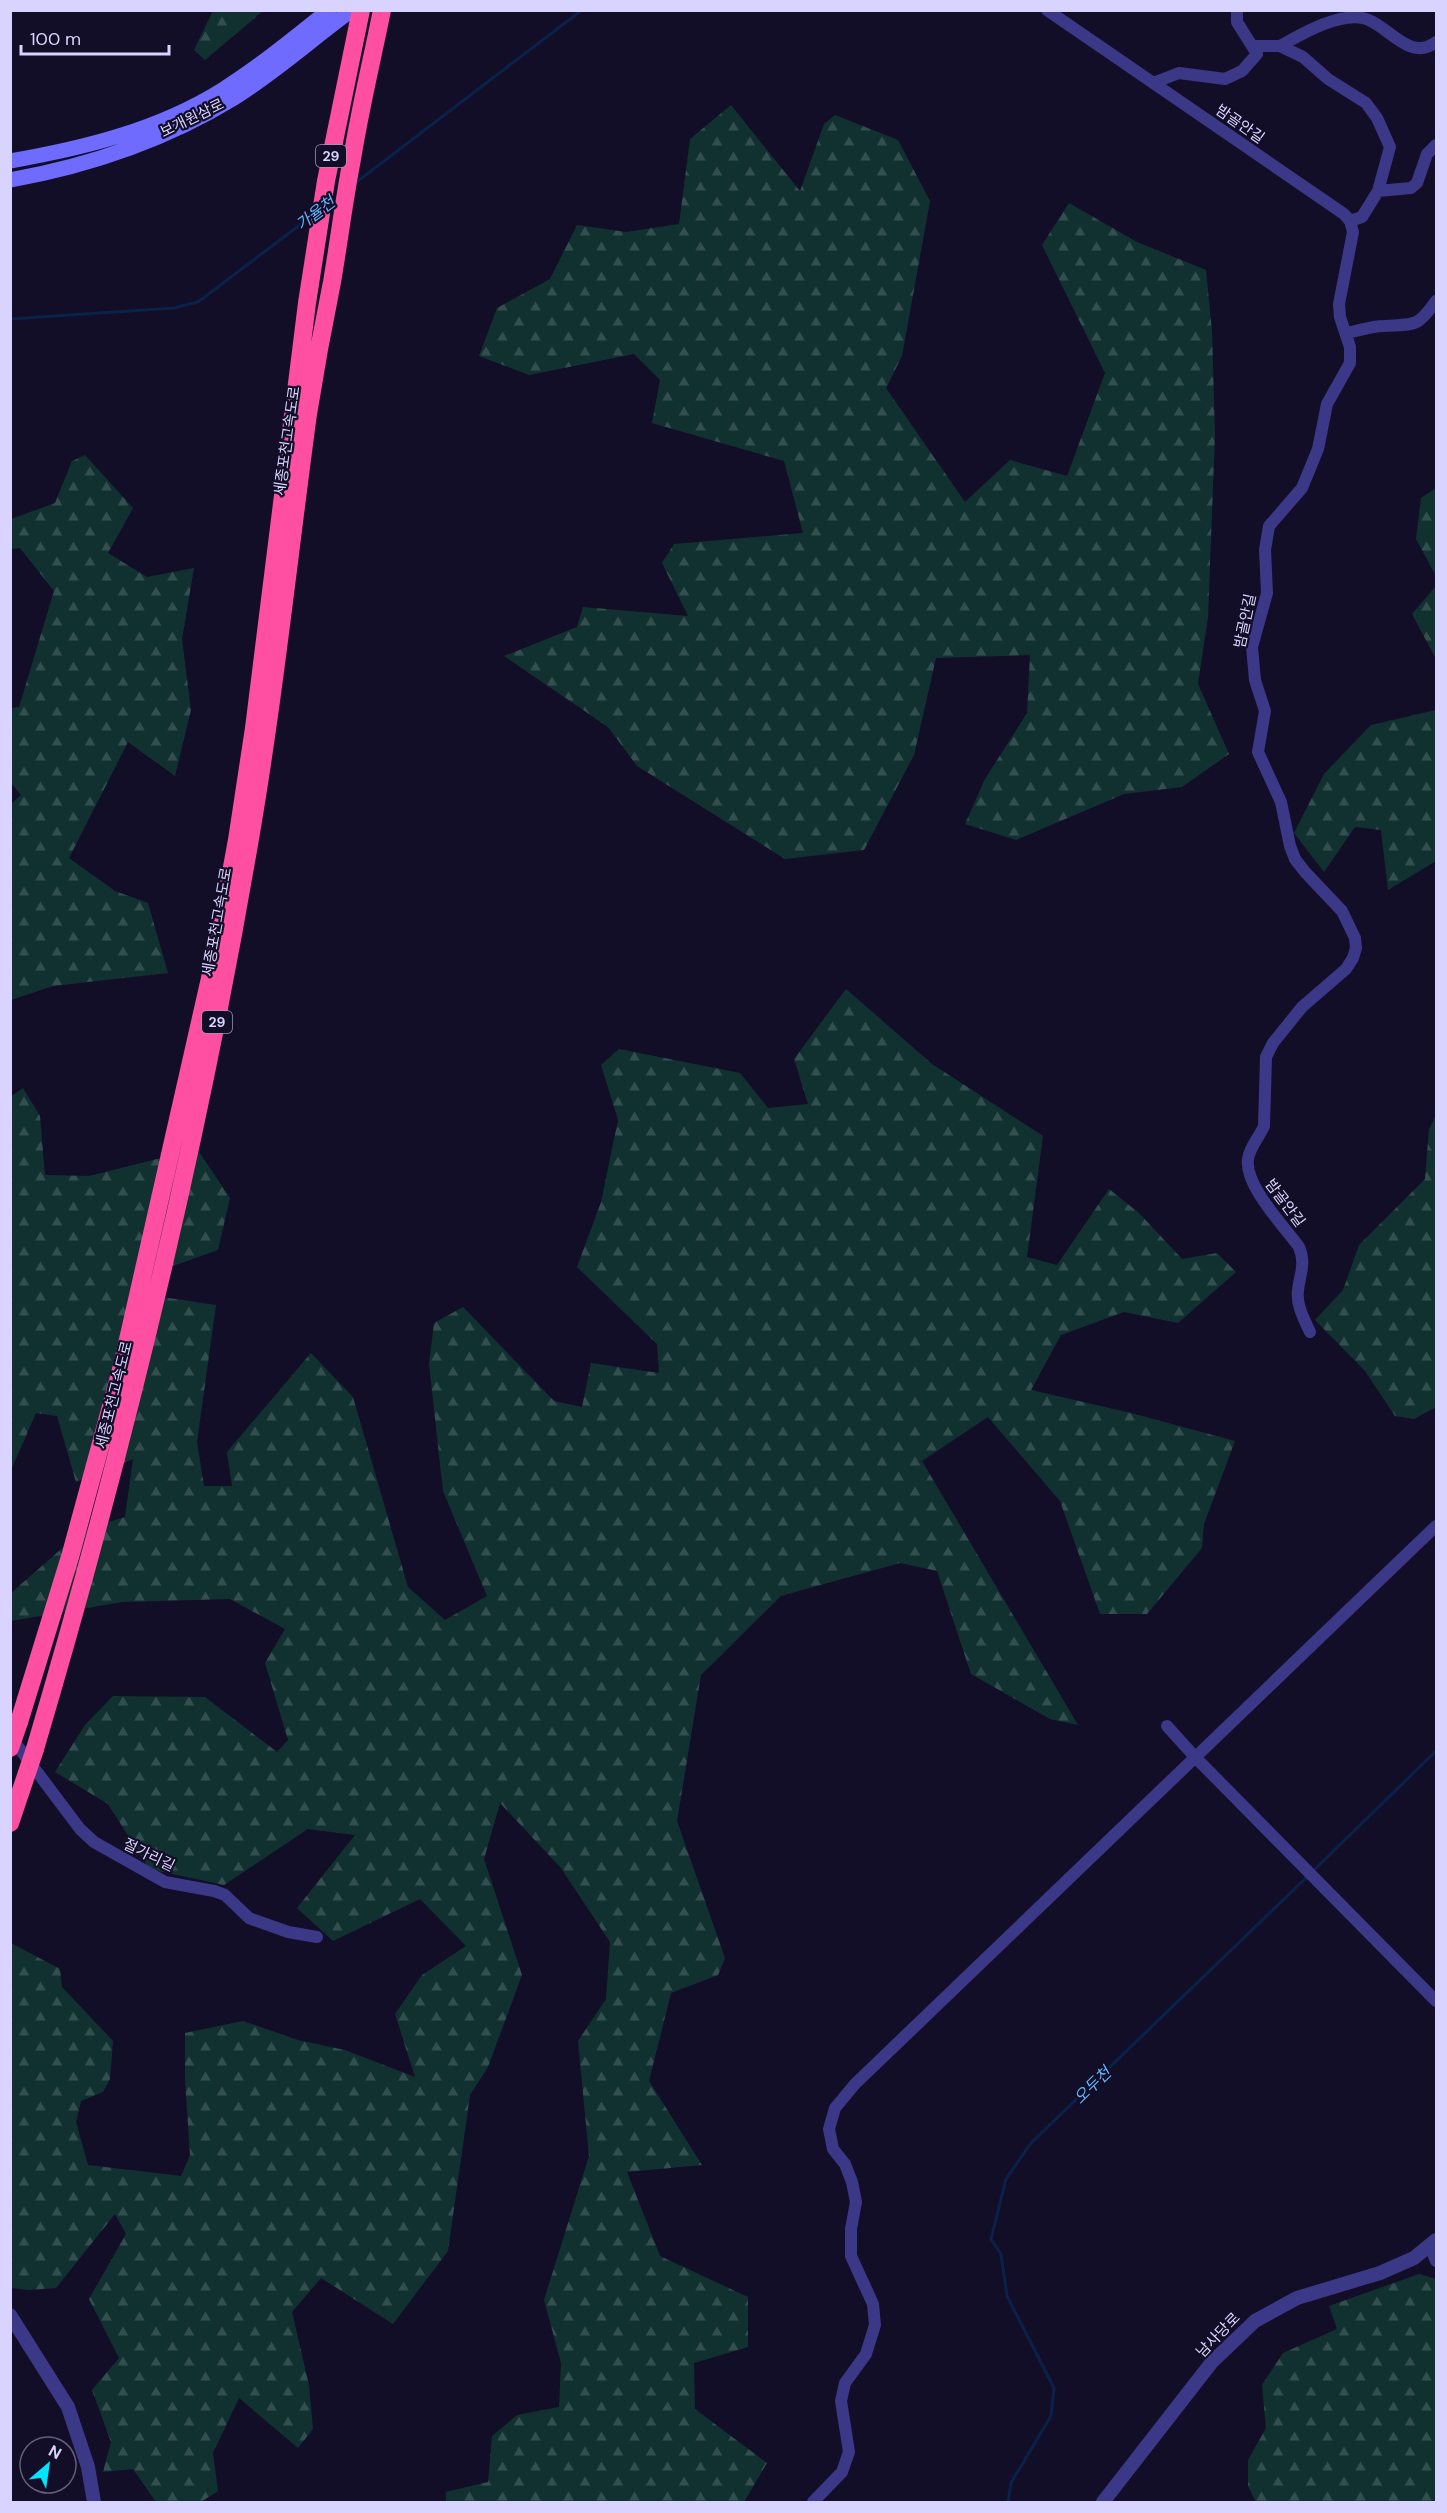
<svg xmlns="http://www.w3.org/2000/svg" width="1447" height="2513" viewBox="0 0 1447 2513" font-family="'DM Sans','Noto Sans KR',sans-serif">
<defs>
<pattern id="forest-firs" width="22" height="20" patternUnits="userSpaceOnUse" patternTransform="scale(1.5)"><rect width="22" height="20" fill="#113130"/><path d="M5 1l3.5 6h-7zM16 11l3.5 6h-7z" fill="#334e4f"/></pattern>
</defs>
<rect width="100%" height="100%" fill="#130e27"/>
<path fill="url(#forest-firs)" d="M213 11H263L205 60 194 50Z
M731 105 800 191 824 124 835 115 898 140 930 201 902 356 886 388 965 502 1010 460 1067 476 1105 373 1042 245 1069 203 1137 242 1206 270 1212 331 1215 434 1208 617 1198 684 1229 754 1182 787 1124 794 1016 840 965 824 985 779 1027 713 1030 655 936 658 914 755 864 850 785 859 637 766 608 727 504 656 577 627 583 607 688 616 662 563 674 544 803 533 784 461 652 423 660 380 634 354 529 375 479 356 497 308 550 279 577 225 626 232 679 224 690 139Z
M85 455 133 508 108 553 147 577 194 568 182 639 191 710 175 776 128 742 69 858 115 891 148 903 168 973 53 986 11 1000 10 805 21 795 11 783V708L19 707 54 591 20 548 11 549V519L55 503 72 461Z
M1436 488V576L1416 539 1421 498Z
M1436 586V659L1412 614Z
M1436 710V861L1388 890 1381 830 1355 827 1324 872 1294 833 1324 774 1371 725Z
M846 989 932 1064 1043 1136 1027 1257 1057 1265 1109 1189 1139 1213 1182 1259 1217 1253 1236 1272 1178 1323 1124 1312 1061 1335 1031 1390 1131 1413 1235 1441 1204 1524 1202 1548 1147 1614H1100L1060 1501 988 1417 922 1461 1078 1725 1050 1719 971 1674 937 1571 900 1563 781 1596 701 1675 677 1821 725 1958 718 1975 671 1993 649 2081 702 2165 627 2172 660 2256 748 2297V2347L694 2363 695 2409 767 2463 744 2502H446V2492L488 2482 492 2436 517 2415 559 2407 561 2363 544 2300 589 2156 578 2041 606 1999 610 1942 561 1868 500 1803 484 1859 522 1975 488 2067 470 2095 448 2251 393 2324 321 2278 292 2312 309 2385 313 2429 298 2448 239 2398 213 2453 218 2491 201 2502H156L133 2469 103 2472 111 2442 92 2390 119 2358 89 2299 126 2234 115 2214 56 2288 29 2290 11 2288V1943L60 1969 62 1987 113 2041 110 2079 103 2092 81 2101 76 2122 88 2165 181 2176 190 2155 185 2080V2033L243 2021 298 2040 345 2050 415 2077 395 2014 422 1975 466 1946 420 1899 333 1941 297 1908 355 1835 308 1829 224 1885 149 1869 108 1804 55 1772 85 1725 113 1696 205 1697 277 1752 288 1740 265 1663 285 1629 230 1599 122 1602 11 1621V1593L83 1530 125 1517 133 1459 76 1482 57 1416 36 1413 11 1470 10 1097 23 1088 40 1116 45 1175 89 1176 197 1149 230 1198 218 1250 164 1269 135 1293 216 1305 197 1442 204 1486H232L227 1452 311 1353 353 1397 408 1587 445 1620 487 1596 443 1491 429 1364 434 1323 463 1307 554 1401 582 1407 591 1363 659 1373 657 1344 577 1267 601 1202 618 1120 601 1065 619 1049 740 1073 768 1108 808 1104 794 1059Z
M1436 1115V1407L1414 1419 1395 1416 1365 1371 1315 1320 1343 1290 1359 1245 1425 1179 1429 1129Z
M1419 2274 1436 2279V2502H1256L1248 2486V2460L1266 2428 1262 2385 1283 2353 1337 2329 1329 2306Z"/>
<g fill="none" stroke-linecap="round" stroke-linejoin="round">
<path stroke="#0a214a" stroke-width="3" d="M354 184 582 10
M10 319 174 308 198 302 313 215
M1313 1871 1436 1751
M1008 2502 1011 2483 1051 2416 1054 2388 1007 2296 1001 2254 991 2239 1006 2179 1031 2143 1308 1876"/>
<path stroke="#3b3887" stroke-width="12" d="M1047 10 1344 214 1350 221 1353 232 1339 304 1340 317 1350 347V363L1327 404 1318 449 1302 488 1269 526 1265 550 1267 593 1252 647 1255 680 1265 711 1258 752 1281 802 1290 846 1295 859 1305 872 1342 911 1355 938 1356 948 1353 958 1346 969 1302 1007 1273 1043 1266 1057 1264 1126C1259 1138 1250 1146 1248 1159 1244 1185 1284 1226 1299 1247 1306 1263 1300 1274 1298 1290 1296 1305 1304 1319 1310 1332
M1252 46H1280L1303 57 1328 79 1366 103 1377 118 1390 147 1378 191 1362 217 1350 221
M1280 46C1302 34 1337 13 1363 18 1388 24 1409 63 1436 42
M1153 83 1179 73 1225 79 1242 71 1257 54 1237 22V10
M1378 191 1411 188 1417 183 1427 154 1436 145
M1346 333C1358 331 1371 326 1384 326 1415 324 1417 328 1436 301
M1167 1726 1195 1757 1436 2001
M10 1736 80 1829 94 1842 165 1882 214 1891 225 1895 249 1918 288 1932 317 1937
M1430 2246 1436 2261
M813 2502 842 2472 849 2452 841 2401 845 2383 866 2354 875 2325 873 2304 851 2256V2229L856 2202 852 2182 845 2164 833 2149 829 2129 835 2108 855 2084 1436 1526"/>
<path stroke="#3b3887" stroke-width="14" d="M10 2315 68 2407 88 2467 94 2502
M1103 2502 1212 2362 1255 2321 1297 2298 1380 2273 1414 2258 1436 2240"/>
<path stroke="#6f6bff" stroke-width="15" d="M10 161C84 148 158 130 222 90 260 66 294 38 329 10
M10 180C88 166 167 139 234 98 276 72 312 39 352 10"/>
<path stroke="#ff4fa2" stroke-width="18" d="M19 1722 70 1557 122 1366 218 943 237 840 254 728 307 303 326 181 361 10
M35 1749C122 1455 195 1158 247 856 273 709 288 561 308 414 315 370 323 326 332 282 339 241 344 200 352 159 360 109 372 60 382 10"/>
<path stroke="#ff4fa2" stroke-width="18" d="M10 1748 19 1722
M10 1823 35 1749"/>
</g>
<g text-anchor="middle" stroke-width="4.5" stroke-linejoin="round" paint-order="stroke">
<g fill="#130e27" stroke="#9e99be" stroke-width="1.5">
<rect x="316" y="145" width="30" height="22" rx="4.5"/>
<rect x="202" y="1011" width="30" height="22" rx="4.5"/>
</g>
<g font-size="14" font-weight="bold" fill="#d9d4ff">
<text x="331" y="161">29</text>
<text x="217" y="1027">29</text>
</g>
<g font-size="15" fill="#d9d4ff" stroke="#130e27">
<text transform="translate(192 118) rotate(-26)" y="5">보개원삼로</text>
<text transform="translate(1240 124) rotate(35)" y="5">밤골안길</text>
<text transform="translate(287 441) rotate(-82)" y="5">세종포천고속도로</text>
<text transform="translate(1245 621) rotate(-78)" y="5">밤골안길</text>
<text transform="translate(217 922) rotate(-80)" y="5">세종포천고속도로</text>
<text transform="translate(1285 1203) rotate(53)" y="5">밤골안길</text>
<text transform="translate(114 1395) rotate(-76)" y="5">세종포천고속도로</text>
<text transform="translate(149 1855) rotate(26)" y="5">절가리길</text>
<text transform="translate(1218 2335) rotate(-46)" y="5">남사당로</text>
</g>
<g font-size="16" font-style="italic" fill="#62b5ff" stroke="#130e27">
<text transform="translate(315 213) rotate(-37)" y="6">가율천</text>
<text transform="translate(1092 2085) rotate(-44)" y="6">오두천</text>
</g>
</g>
<rect width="1447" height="2513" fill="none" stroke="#d9d4ff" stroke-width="24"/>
<g transform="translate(48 2465) rotate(29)"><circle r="28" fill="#130e27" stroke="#625d7d" stroke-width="1.5"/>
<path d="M0-4.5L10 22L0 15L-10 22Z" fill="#00e4ff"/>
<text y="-9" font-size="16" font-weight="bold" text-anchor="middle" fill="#d9d4ff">N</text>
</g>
<path d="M21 45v9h148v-9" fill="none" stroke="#d9d4ff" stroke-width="3"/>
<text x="30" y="45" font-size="18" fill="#d9d4ff" stroke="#130e27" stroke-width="4.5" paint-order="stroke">100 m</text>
</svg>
